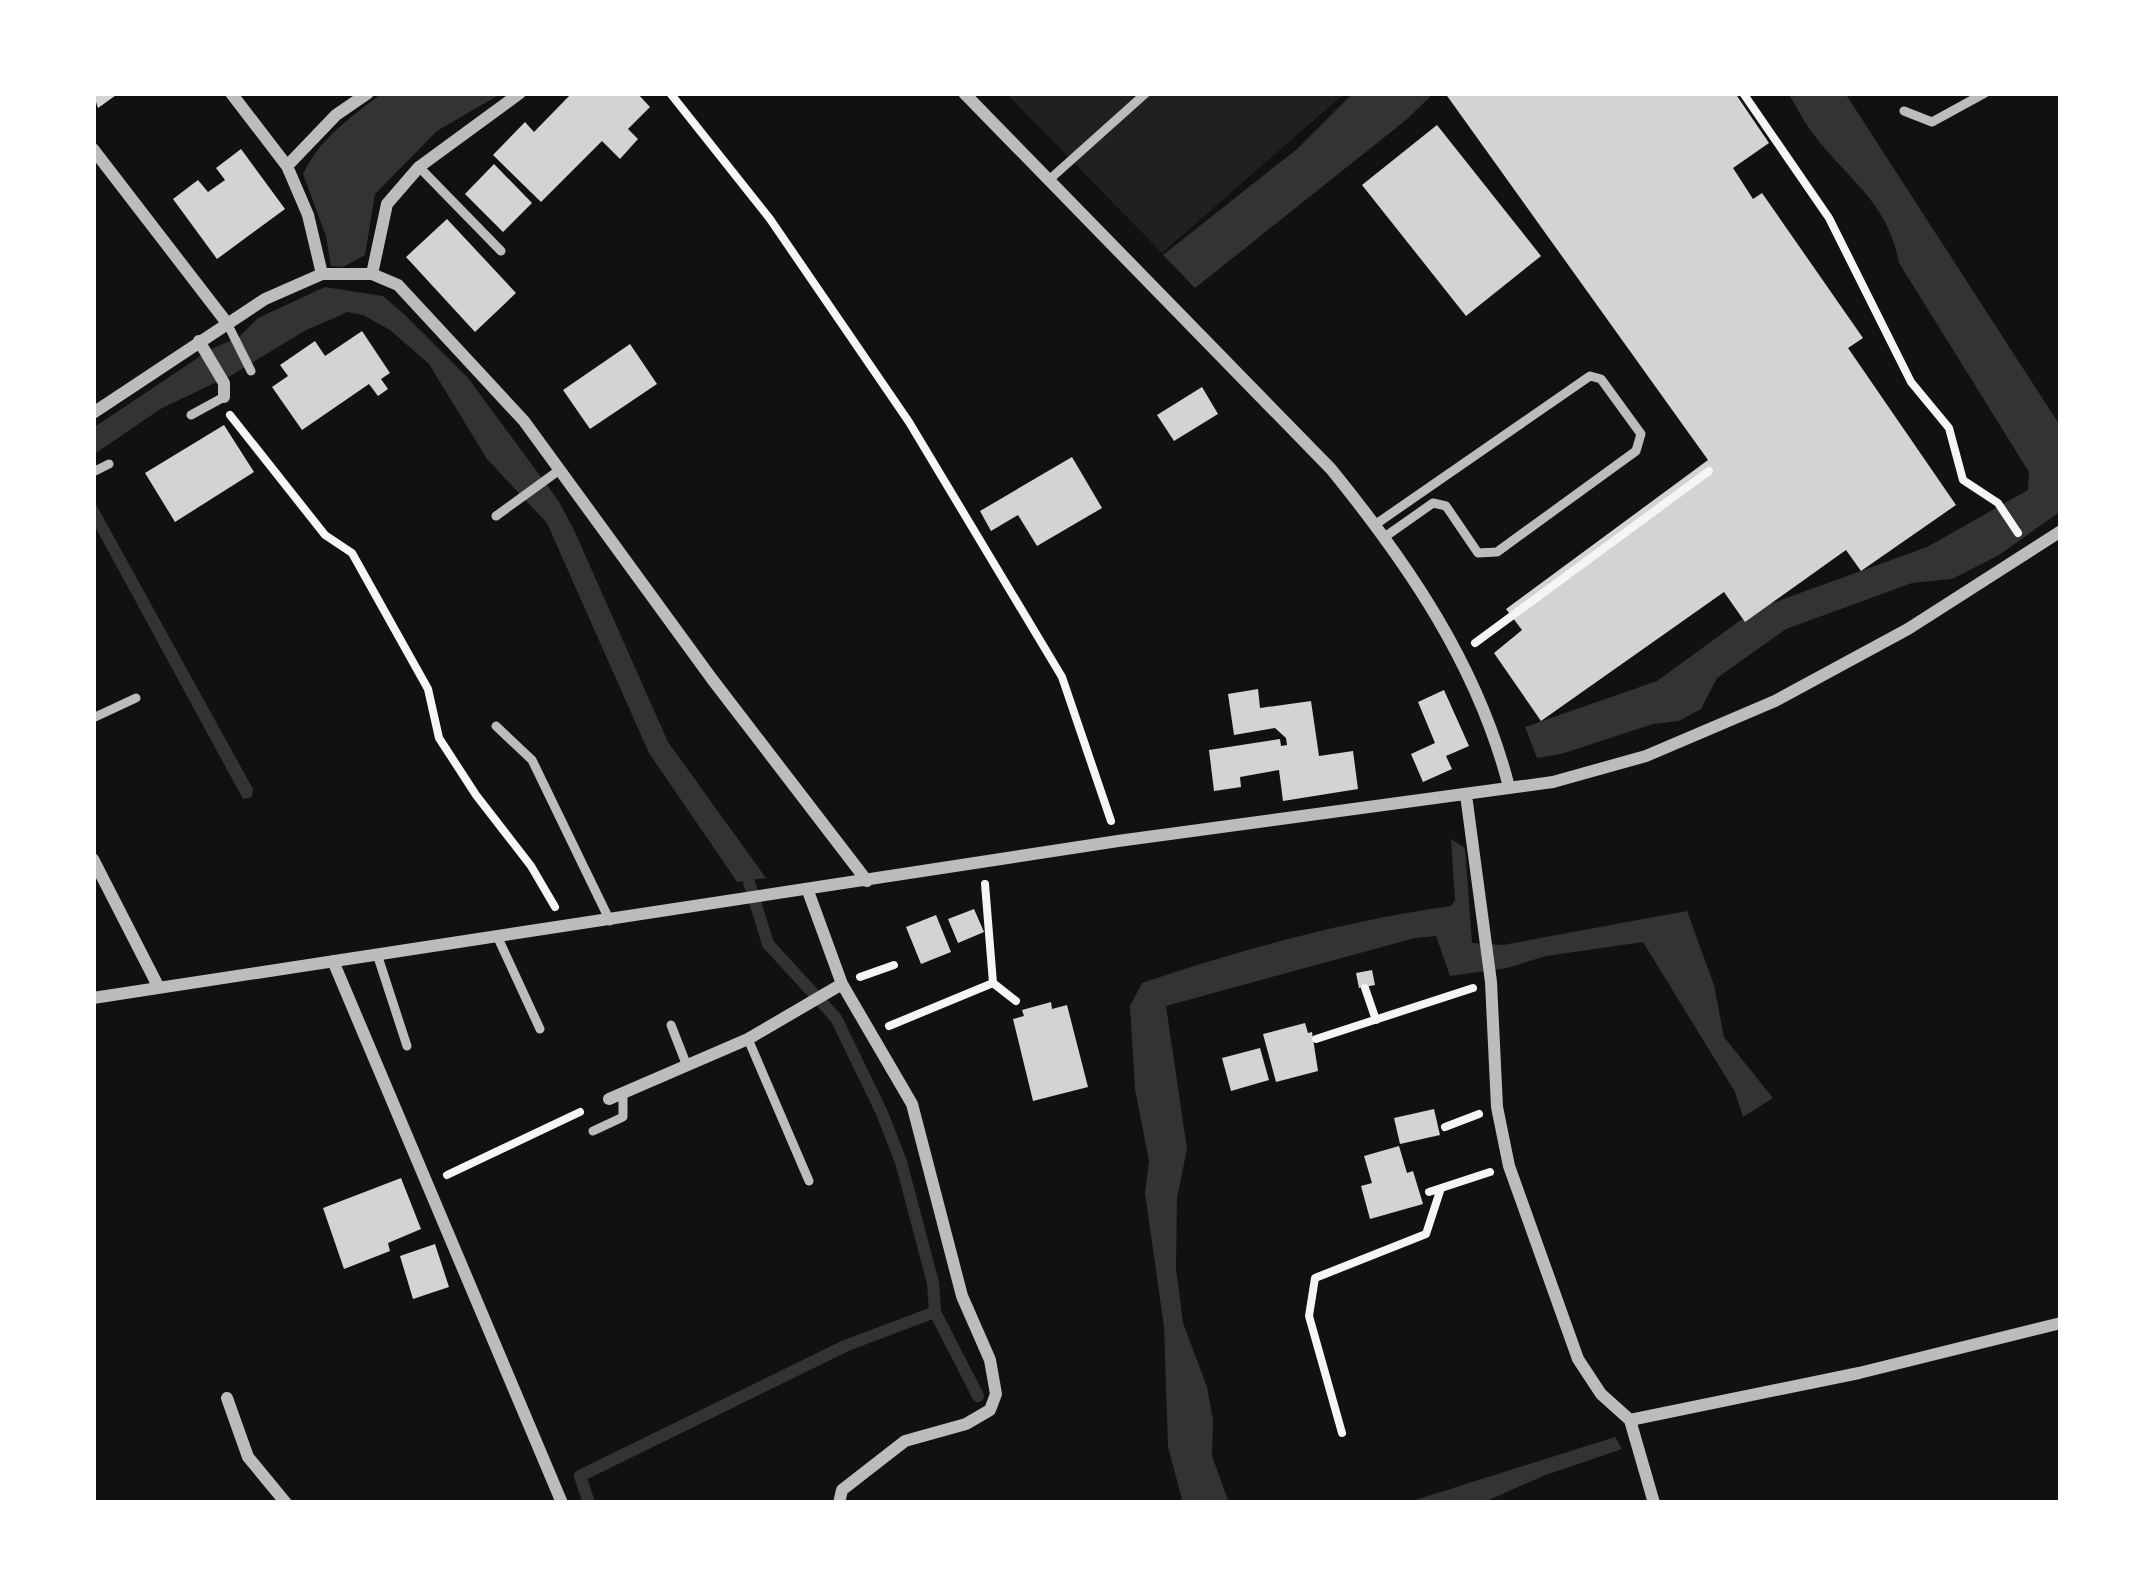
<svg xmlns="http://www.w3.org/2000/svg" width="2154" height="1596" viewBox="0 0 2154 1596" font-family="'Archivo Narrow',sans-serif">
<rect width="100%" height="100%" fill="#111"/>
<path fill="#202020" d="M1006 93H1345L1162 253Z"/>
<path fill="#333" d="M382 93H502L437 131 375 194 365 255 343 267 331 266 326 236 303 174C320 138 351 117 382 93Z
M1353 93H1434L1406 120 1195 288 1163 255 1297 149Z
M1788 93H1845L2061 427V511L1999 555 1952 579 1912 583 1786 629 1717 678 1701 709 1679 721 1653 724 1561 754 1537 758 1525 727 1657 681 1756 609 1927 547 2028 490 2029 472 1899 263C1888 202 1848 180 1814 135 1804 123 1797 107 1788 93Z
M325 287 383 296 405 315 468 378 558 500 574 530 668 742 766 878 737 882 729 870 649 753 547 523 487 459 429 364 390 330 363 315 347 312 339 316 306 330 232 375 162 408 93 455V428L211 349 239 337 258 318Z
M93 499 253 789 252 797 243 799 93 523Z
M1451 839 1465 848 1472 943 1503 945 1687 911 1714 985 1724 1037 1773 1098 1743 1117 1735 1092 1643 942 1546 956 1507 968 1450 976 1436 936 1415 938 1166 1006 1187 1149 1177 1198 1176 1268 1183 1323 1207 1387 1213 1420 1212 1456 1229 1503H1183L1168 1447 1164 1327 1145 1193 1149 1161 1135 1089 1130 1006 1142 983C1243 949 1345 921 1451 906L1455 900Z
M1615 1437 1622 1449 1543 1476 1482 1503H1406Z"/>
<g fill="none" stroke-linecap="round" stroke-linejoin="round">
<path stroke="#333" stroke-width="12" d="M745 869 768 944 836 1018 882 1113 901 1162 933 1283 935 1312 978 1396
M589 1503 580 1476 845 1346 935 1312"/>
</g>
<path fill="#d3d3d3" d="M93 93H119L98 108Z
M572 93H637L650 107 628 129 638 139 620 159 602 141 541 202 493 155 525 122 534 132Z
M1445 93H1735L1769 143 1733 168 1753 199 1762 193 1863 338 1848 348 1956 505 1861 571 1846 550 1745 622 1724 592 1541 721 1494 653 1522 630 1506 609 1708 460Z
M1437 125 1541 256 1466 316 1362 185Z
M241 149 285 209 217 259 173 199 198 180 208 192 225 180 216 168Z
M494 164 532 203 503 232 465 194Z
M447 219 516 293 475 332 406 257Z
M362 331 390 373 381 379 388 389 378 396 369 384 302 430 272 387 288 376 280 365 315 341 325 356Z
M630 344 657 384 590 429 563 390Z
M1202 387 1218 414 1174 441 1157 415Z
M224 425 254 472 175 522 145 473Z
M1072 457 1102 508 1037 546 1018 515 991 531 980 511Z
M1258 689 1260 708 1311 701 1319 756 1353 751 1358 789 1283 801 1279 770 1240 777 1241 787 1214 791 1209 750 1280 739 1281 746 1287 745 1286 738 1275 728 1234 735 1228 694Z
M1444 690 1469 746 1446 756 1452 769 1423 782 1411 754 1435 743 1418 702Z
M974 909 984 932 958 943 948 919Z
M936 915 951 952 921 964 906 927Z
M1372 970 1375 985 1359 988 1356 973Z
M1051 1002 1052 1009 1067 1005 1088 1087 1033 1101 1013 1019 1024 1016 1022 1010Z
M1305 1023 1308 1033 1312 1032 1318 1071 1276 1082 1263 1034Z
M1260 1048 1269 1080 1231 1091 1222 1058Z
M1434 1109 1440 1135 1400 1144 1394 1118Z
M1399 1146 1407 1173 1413 1171 1423 1204 1370 1219 1361 1186 1372 1183 1364 1156Z
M401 1178 421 1229 388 1243 390 1251 344 1269 323 1208Z
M435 1244 449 1287 413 1299 400 1256Z"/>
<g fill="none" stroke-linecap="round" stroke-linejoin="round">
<path stroke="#f5f5f5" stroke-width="8" d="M670 93 770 219 909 422 1062 677 1111 821
M1743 93 1829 218 1911 382 1949 428 1963 480 1998 503 2018 533
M230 415 325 535 352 553 428 689 439 738 476 795 531 866 555 907
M1475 643 1709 471
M985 884 993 983 1016 1001
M860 977 894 965
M1365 988 1376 1020
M889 1026 993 983
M1316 1039 1473 988
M1445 1127 1479 1114
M447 1175 580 1112
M1429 1192 1490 1172
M1342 1433 1309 1316 1315 1278 1426 1234 1441 1188"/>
<path stroke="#bcbcbc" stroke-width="9" d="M1904 111 1932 122 1985 93
M419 167 501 251
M1050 179 1146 93
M227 323 251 371
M191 415 224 397
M93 468 95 471 109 464
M496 516 558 471
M1376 524 1590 376 1601 379 1641 434 1636 451 1497 552 1478 553 1446 506 1433 503 1386 536
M93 718 136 698
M496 726 532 760 610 921
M498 938 540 1029
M377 954 407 1046
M671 1025 687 1066
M748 1039 809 1181
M593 1131 623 1117V1094"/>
<path stroke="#bcbcbc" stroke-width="12" d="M231 93 287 166 308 215 322 274
M964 93 1331 469C1409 565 1478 666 1509 787
M93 149 227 323
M287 166 336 115 368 93
M372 274 387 204 419 167 520 93
M199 341 224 383V397
M93 413 265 299 322 274H372L398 285 524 421 712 679 867 881
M1466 795 1491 982 1497 1107 1509 1166 1578 1359 1601 1394 1630 1420 1654 1503
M93 859 158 986
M808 891 842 984 912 1104 962 1296 990 1360 996 1394 990 1410 966 1424 905 1441 842 1490 839 1503
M333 961 562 1503
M93 998 1118 841 1553 782 1646 756 1775 701 1908 629 2061 531
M609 1099 748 1039 842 984
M227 1398 248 1457 286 1503
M1630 1420 1859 1373 2061 1323"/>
</g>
<rect width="2154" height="1596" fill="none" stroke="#ffffff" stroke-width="192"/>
</svg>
